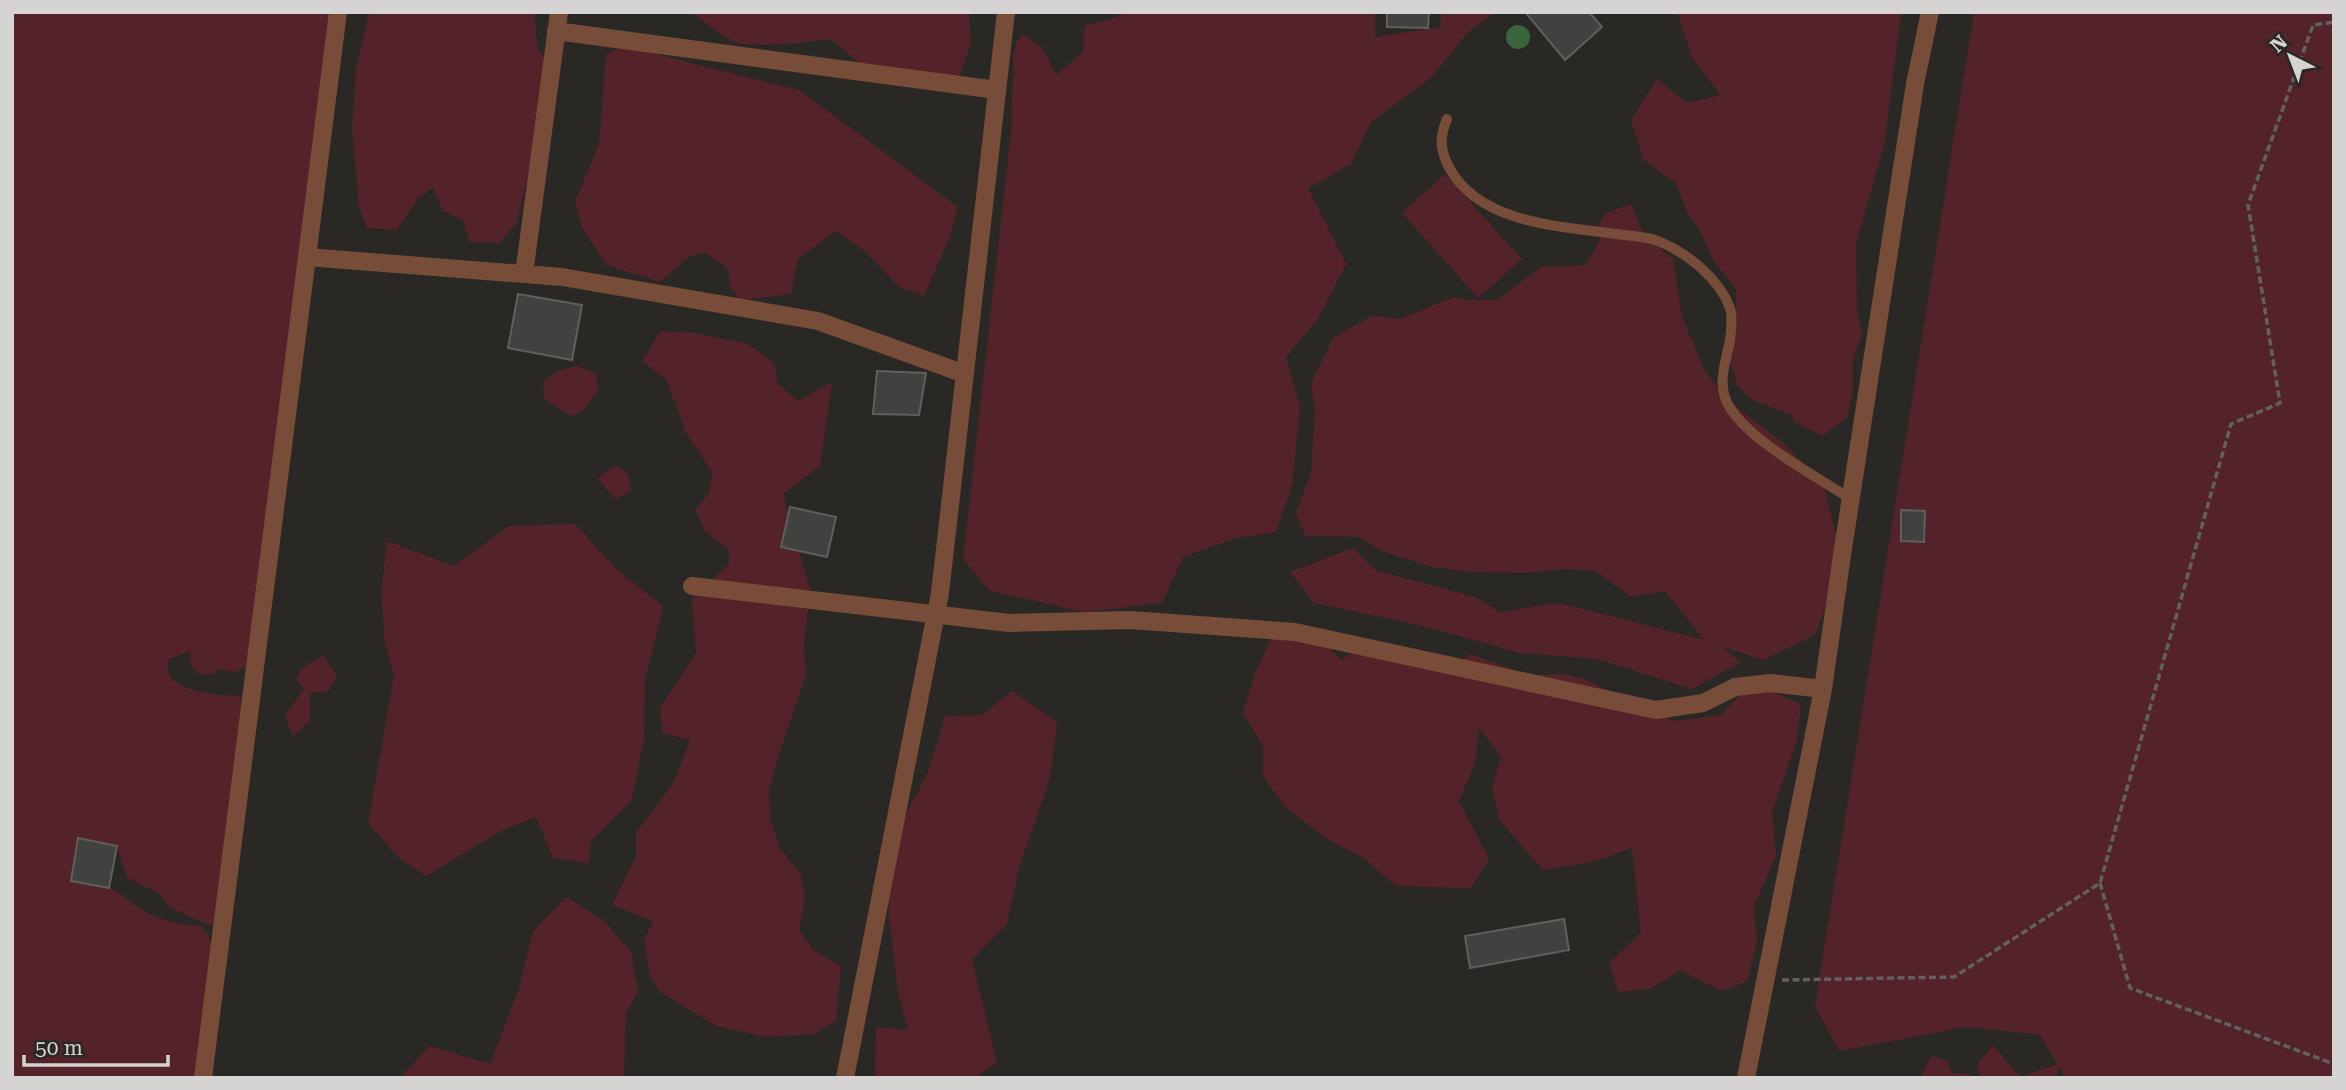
<svg xmlns="http://www.w3.org/2000/svg" width="2346" height="1090" viewBox="0 0 2346 1090" font-family="'Roboto Serif',serif">
<rect width="100%" height="100%" fill="#292825"/>
<path fill="#532329" d="M12 12H332L303 219 280 465 256 656 246 666 235 672 221 669 212 674H199L191 666 190 651 169 659 167 665C168 669 168 673 170 676 183 694 221 695 240 696L243 714 219 914 211 926 179 912 165 902 159 893 127 878 117 846 78 839 71 880C83 884 97 884 109 888 123 893 130 903 142 910 160 921 180 925 201 926L208 934 217 961 199 1078H12Z
M369 12H534L538 49 559 79 536 141 517 222 500 243 469 242 463 220 443 211 433 188 419 197 397 230 367 228 359 208 352 127 356 69Z
M688 12H969L971 43 958 81 871 73 831 39C809 42 759 48 739 43 719 38 706 19 688 12Z
M1122 12H1375V37L1441 27 1440 12H1495L1467 33 1432 77 1371 122 1351 164 1308 188 1346 264 1318 319 1286 357 1300 407 1292 486 1276 532 1237 538 1183 557 1162 603 1083 612 990 591 963 559 1012 123C1011 109 1012 97 1013 83 1015 64 1009 51 1022 34L1042 47 1056 75 1083 52 1085 25 1118 17Z
M1677 12H1901L1885 141 1856 243 1857 313 1862 334 1853 360V390L1847 417 1823 436 1794 422 1792 415 1754 401 1737 385 1729 358 1736 330V289L1713 260 1699 229 1688 214 1676 183 1643 159 1631 120 1657 79 1687 103 1720 95 1692 57Z
M1974 12H2334V1078H2066L2058 1066 2057 1078H1980L1977 1065 1993 1045 2020 1077 2057 1064 2040 1035 1966 1027 1839 1051 1815 1006Z
M624 46 799 90 958 207 950 236 924 296 899 287 866 252 836 231 798 259 791 294 740 300 731 288 727 267 705 253 690 256 660 282 606 265 582 228 575 202 599 143 606 54Z
M1445 174 1522 259 1478 298 1402 213Z
M1631 204 1645 237 1673 259 1682 317 1704 369 1727 400 1782 442 1822 482 1842 555 1816 634 1763 660 1721 646 1741 662 1692 689 1597 659 1520 653 1419 625 1314 603 1290 572 1353 548 1375 570 1475 597 1500 612 1559 603 1704 640 1665 591 1632 597 1595 571 1566 569 1523 573 1472 572 1432 567 1384 552 1358 537 1305 536 1296 512 1311 473 1315 413 1311 383 1333 338 1372 316 1400 319 1454 297 1466 300H1497L1541 267 1586 265 1600 240 1599 223 1605 214Z
M661 331 695 333 748 344 775 364 777 383 798 401 832 382 820 466 783 494 810 590 804 643 806 675 781 748 769 790 770 820 780 848 801 875 805 899 799 930 813 950 841 966 836 1021 814 1034 765 1037 716 1026 660 992 650 975 644 941 653 921 612 905 636 856V833L674 782 690 740 662 733 660 708 696 653 692 599 729 564V550L704 530 695 509 709 494 712 472 686 433 666 379 642 361Z
M578 366 595 373 599 389 585 408 574 416C562 412 555 405 544 399L543 381 560 370Z
M618 466 628 474 631 491 616 499 598 479 603 473Z
M575 524 618 571 663 606 645 680 644 739 632 799 590 843 589 863 553 858 536 817 501 831 426 876 399 858 368 823 394 676 385 644 381 593 387 541 454 566 509 526Z
M1273 635 1323 641 1341 660 1370 642 1444 673 1470 654 1528 675 1565 674 1584 679 1674 721 1721 715 1751 683 1801 704 1797 740 1772 812 1776 856 1754 906 1757 942 1747 981 1722 991 1680 971 1650 989 1618 992 1609 963 1641 933 1632 848 1593 862 1543 870 1500 821 1492 788 1501 757 1479 728 1475 763 1459 801 1489 859 1471 888 1396 886 1362 857 1327 839 1285 807 1263 776V746L1243 713 1255 673Z
M323 655 337 676 328 691 310 693V721L293 737 285 715 304 689 296 680 301 669Z
M1012 691 1057 722 1050 778 1019 868 1007 924 972 960 997 1062 975 1078H875L876 1027 908 1030 898 992 889 918 890 845 928 772 945 716 982 715Z
M566 897 603 920 631 951 638 992 626 1013 624 1078H400L429 1046 490 1064 518 991 533 931Z
M1932 1055 1947 1061 1952 1073 1970 1074V1078H1920Z"/>
<path fill="#39663c" d="M1506 37a12 12 0 1 1 24 0a12 12 0 1 1-24 0Z"/>
<path fill="#41423f" stroke="#5f5f5c" stroke-width="2" d="M1387 12H1429L1428 28 1387 27Z
M1525 12H1589L1602 27 1565 60Z
M518 294 582 305 572 360 508 348Z
M877 371 926 373 919 415 873 414Z
M790 507 836 517 827 557 781 547Z
M1901 510 1925 511 1924 542 1901 541Z
M78 838 117 846 109 888 71 881Z
M1564 919 1569 950 1470 968 1465 936Z"/>
<g fill="none" stroke-linecap="round" stroke-linejoin="round">
<path stroke="#62615f" stroke-width="3.5" stroke-dasharray="7 3.5" stroke-linecap="butt" d="M2100 883 2130 988 2334 1064
M1782 980 1954 977 2100 883 2231 424 2280 403 2248 205 2313 25 2334 22"/>
<path stroke="#774d39" stroke-width="10" d="M1447 119C1439 138 1440 151 1450 169 1481 224 1560 226 1616 234 1629 236 1646 236 1658 241 1686 252 1719 278 1730 308 1733 316 1731 331 1730 340 1726 362 1716 385 1729 406 1749 441 1816 476 1851 499"/>
<path stroke="#774d39" stroke-width="18" d="M556 31 997 90
M307 257 562 277 818 321 965 374
M524 274 559 12
M692 586 1009 623 1130 620 1295 632 1656 710 1703 703 1735 687 1770 683 1823 689
M203 1078 338 12
M845 1078 940 593 1006 12
M1746 1078 1823 689 1842 555 1915 84 1930 12"/>
</g>
<rect width="2346" height="1090" fill="none" stroke="#d5d4d2" stroke-width="28"/>
<g transform="translate(2290 56) rotate(318)" stroke="#292825" stroke-width="5" paint-order="stroke">
<path d="M0-5L12 26L0 18L-12 26Z" fill="#d5d4d2"/>
<text y="-10" font-size="19" font-weight="bold" text-anchor="middle" fill="#d5d4d2">N</text>
</g>
<path d="M24 1055v10h144v-10" fill="none" stroke="#d5d4d2" stroke-width="3.5"/>
<text x="35" y="1055" font-size="21" fill="#d5d4d2" stroke="#292825" stroke-width="5" paint-order="stroke">50 m</text>
</svg>
